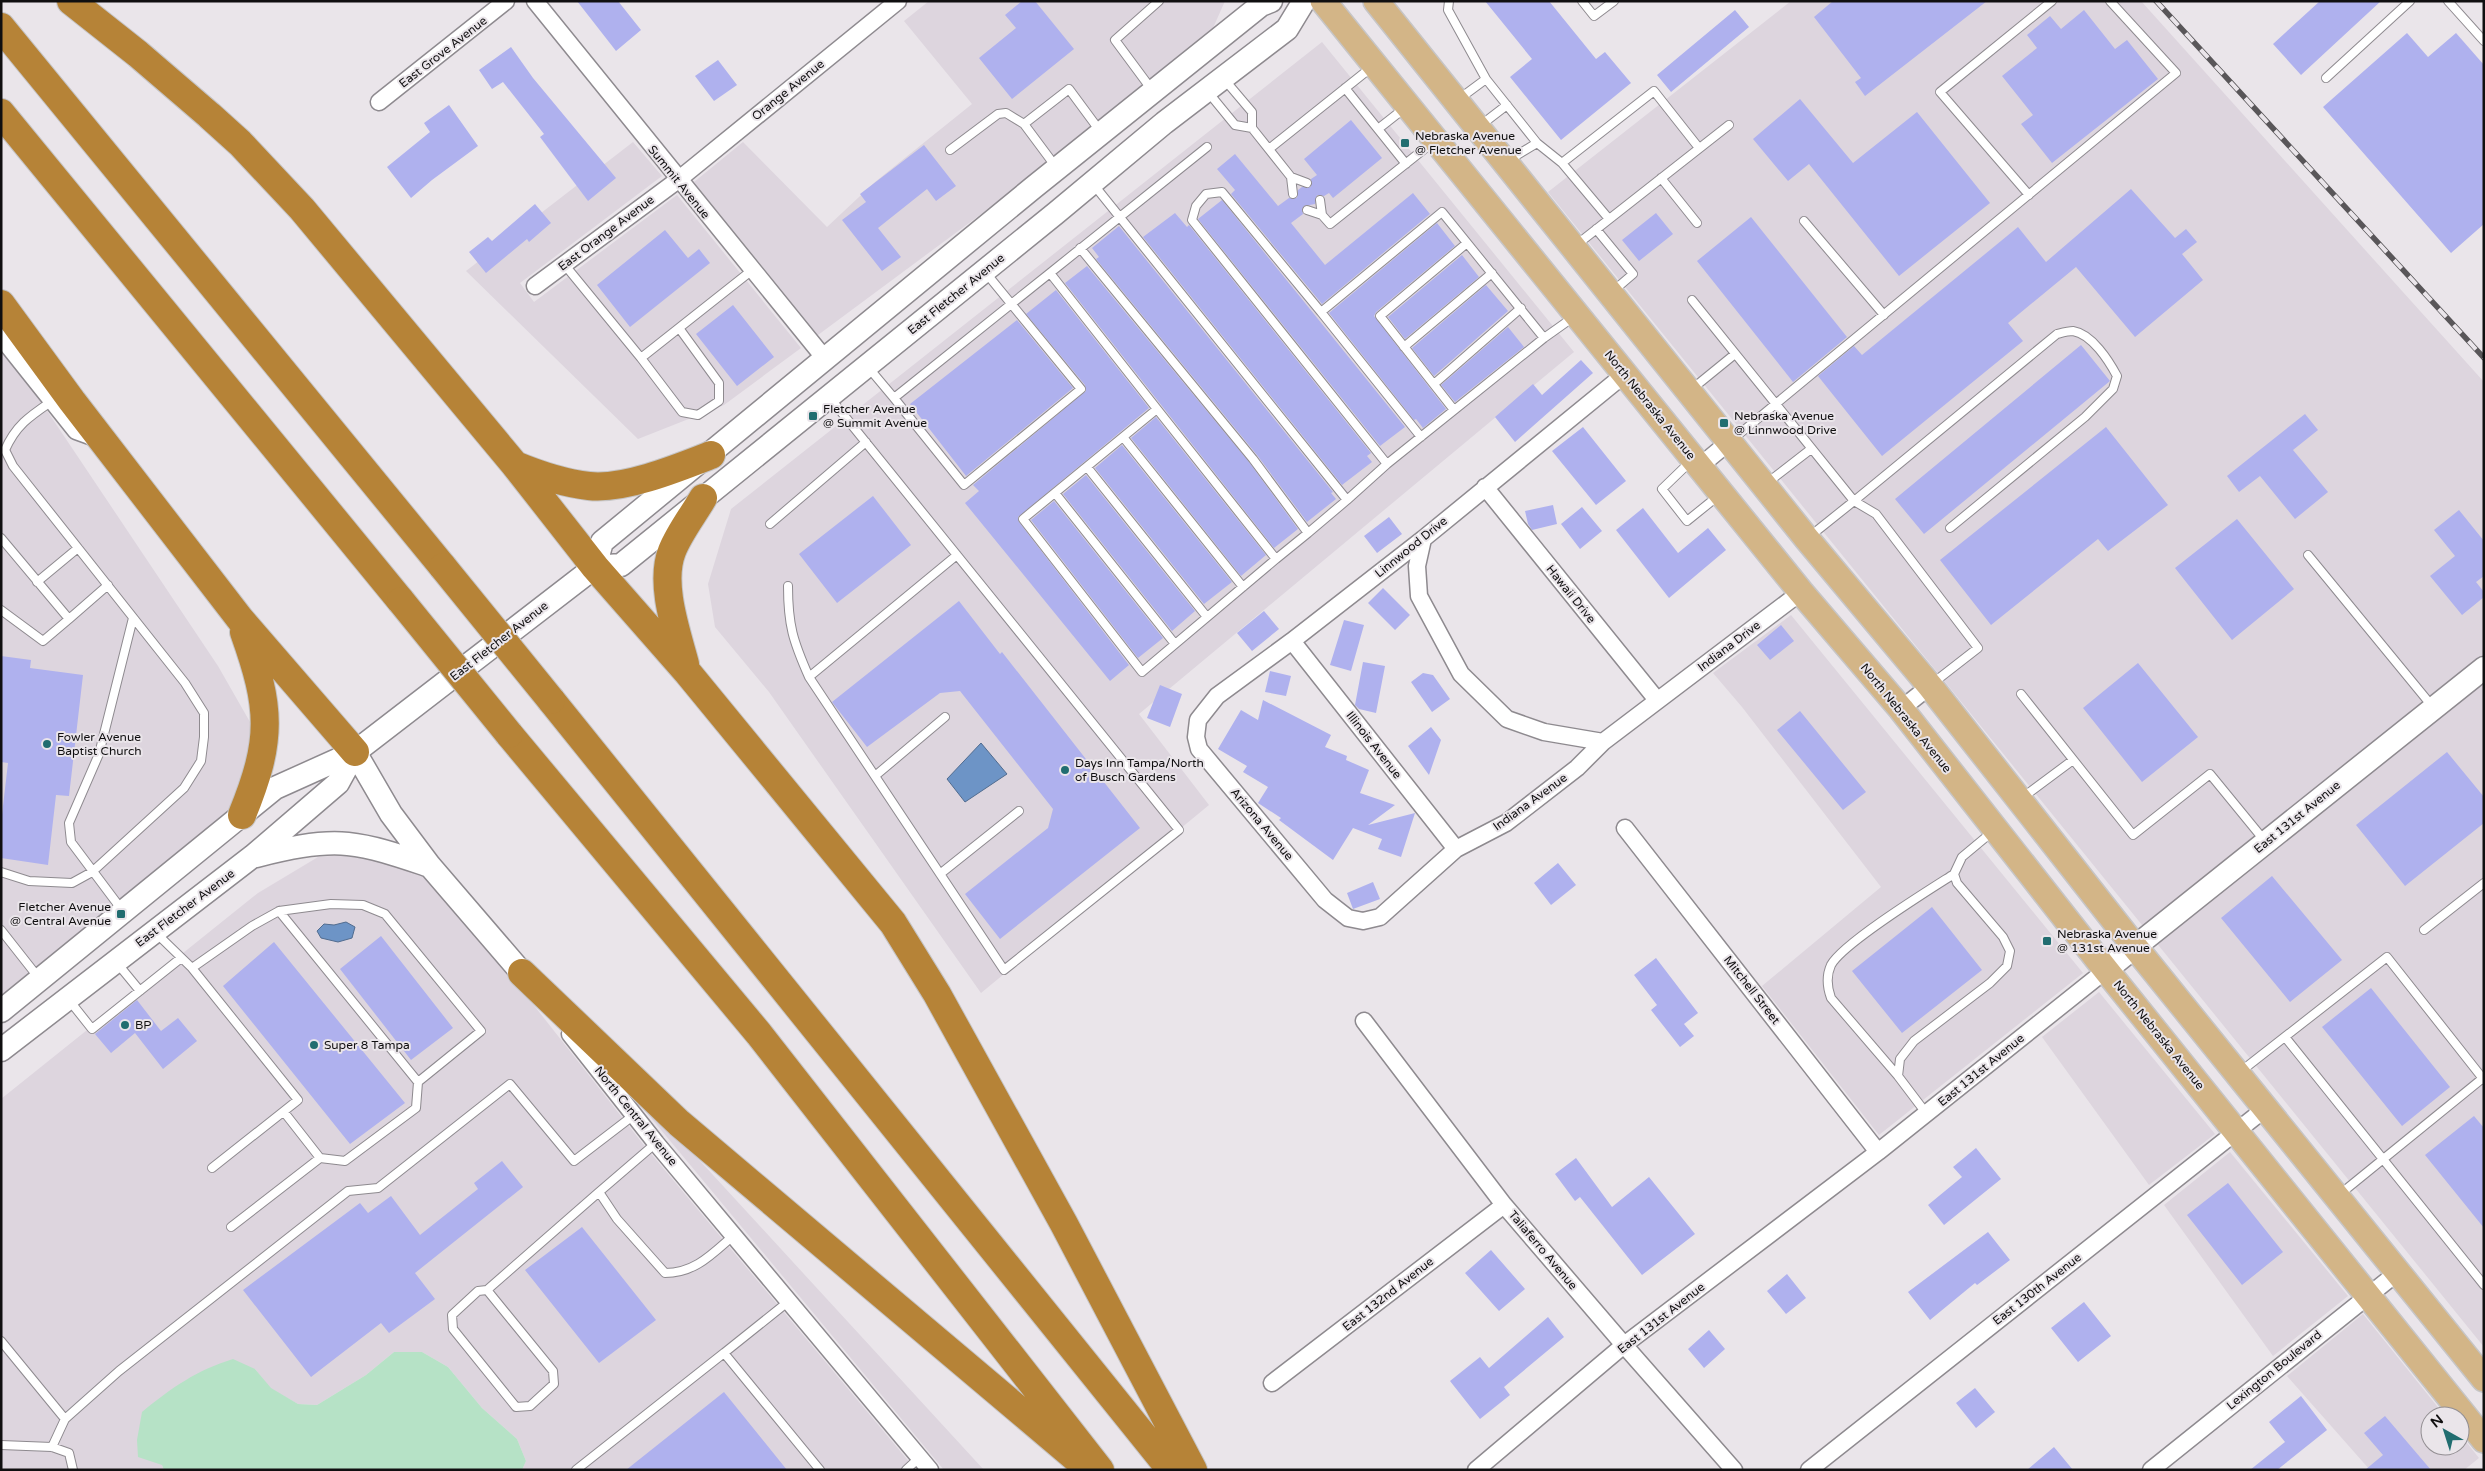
<svg xmlns="http://www.w3.org/2000/svg" width="2485" height="1471" viewBox="0 0 2485 1471" font-family="'Varela Round',sans-serif">
<rect width="100%" height="100%" fill="#eae5ea"/>
<path fill="#ddd5de" d="M929 1H1225L1213 28 996 203 818 335 694 182 743 142 827 227 875 182 972 104 904 21Z
M1791 1H2141L2484 382V1347L1548 192Z
M1322 42 1574 352 1139 714 1209 805 981 993 769 692 715 627 708 584 731 509Z
M633 142 662 176 520 283 534 302 677 195 801 348 724 405 638 439 466 271Z
M1 342 218 666 254 729 253 740 233 807 1 996Z
M1791 615 2083 973 1879 1135 1762 986 1881 887 1742 707 1713 673Z
M346 855 383 862 424 876 429 882 514 980 643 1144 916 1470H522L526 1461 517 1439 482 1408 448 1367 422 1352H394L366 1375 317 1405 298 1404 271 1389 255 1369 162 1465 164 1470H1V1099L258 893 318 857Z
M2099 992 2215 1134 2149 1185 2042 1037Z
M627 1089 679 1138 984 1470H944Z
M2230 1152 2348 1296 2273 1356 2164 1205Z
M2363 1314 2445 1416H2430V1446H2460V1434L2479 1458 2464 1470H2370L2287 1376Z"/>
<path fill="#b6e2c6" d="M394 1352H422L448 1367 482 1408 517 1439 526 1461 522 1470H164L162 1465 138 1457 137 1440 142 1412C171 1388 197 1370 233 1359L255 1369 271 1388 298 1404 317 1405 366 1375Z"/>
<path fill="#6d94c6" stroke="#516c8f" d="M981 743 1007 774 965 802 947 779Z
M346 922 355 927 352 938 338 942 321 938 317 931 324 924 334 925Z"/>
<path fill="#afb1ee" d="M577 1H618L641 30 616 51Z
M1022 1H1035L1074 49 1012 99 979 58 1016 28 1005 15Z
M1485 1H1549L1596 59 1605 52 1631 83 1561 140 1510 77 1532 59Z
M1833 1H1987L1865 96 1855 82 1861 78 1814 17Z
M2320 1H2381L2301 75 2273 44Z
M1735 10 1749 27 1671 92 1657 75Z
M2084 10 2115 49 2127 40 2158 79 2052 163 2021 124 2033 115 2002 76 2037 48 2027 35 2050 16 2061 29Z
M2407 33 2428 57 2456 33 2484 65V224L2451 253 2323 107Z
M511 47 533 78 616 178 588 201 540 137 544 134 503 82 492 89 479 70Z
M718 60 737 85 714 101 695 76Z
M1800 99 1853 163 1917 112 1990 203 1899 276 1809 164 1788 181 1753 139Z
M449 105 478 146 432 180 411 198 387 167 430 132 424 123Z
M1351 120 1382 158 1333 198 1329 193 1324 196 1317 195 1315 204 1304 206 1302 209 1303 214 1291 223 1325 265 1413 193 1430 214 1322 304 1231 194 1235 190 1217 169 1235 154 1278 206 1289 198H1297L1298 190 1302 187H1311V179L1317 175 1304 159Z
M924 145 956 186 936 201 927 189 878 228 901 257 882 271 842 220 866 202 860 194Z
M2131 189 2175 238 2186 229 2197 242 2182 254 2203 280 2135 337 2076 267 2008 323 2023 341 1882 456 1818 376 1854 346 1862 355 2018 227 2046 262Z
M1222 200 1405 427 1380 446 1198 219Z
M535 204 551 223 529 242 527 239 486 273 469 252 488 237 492 241Z
M1175 213 1187 227 1189 225 1371 453 1367 456 1372 462 1342 485 1143 237Z
M1656 213 1673 234 1639 261 1622 240Z
M1751 217 1847 337 1793 382 1697 261Z
M1437 223 1455 246 1376 312 1374 316 1446 409 1423 428 1416 419 1414 420 1329 313Z
M1119 226 1333 492 1331 493 1336 499 1307 522 1257 455 1096 259 1099 257 1092 248Z
M665 230 688 258 699 249 710 263 630 327 597 285Z
M1462 255 1479 277 1405 339 1388 317Z
M1087 266 1249 462 1298 529 1274 548 1065 283Z
M1486 285 1508 311 1434 376 1412 348Z
M1056 290 1149 408 1018 517 1019 522 1129 665 1110 681 965 503 979 491 973 485 1086 391 1085 385 1026 314Z
M733 305 774 357 737 386 696 334Z
M1017 320 1073 388 966 476 910 404Z
M1508 327 1524 347 1455 402 1441 385Z
M2081 345 2110 381 1924 534 1895 499Z
M1581 360 1593 373 1515 442 1495 417 1533 384 1542 395Z
M2305 414 2318 430 2293 450 2328 492 2295 519 2260 476 2239 492 2227 476Z
M1156 417 1266 555 1241 576 1131 438Z
M1583 427 1626 481 1596 505 1552 451Z
M2106 427 2168 505 2108 551 2098 539 1991 625 1940 560Z
M1122 445 1232 582 1204 604 1095 468Z
M1086 475 1195 611 1172 631 1063 494Z
M873 496 911 545 837 603 799 554Z
M1054 501 1163 638 1138 658 1031 520Z
M1553 505 1557 524 1532 530 1528 524 1525 511Z
M1582 507 1602 531 1580 549 1561 524Z
M1643 508 1678 553 1708 528 1726 550 1669 598 1616 530Z
M2459 510 2484 541V576L2476 582 2484 592V597L2462 615 2430 576 2455 556 2434 530Z
M1389 517 1402 534 1377 553 1364 536Z
M2237 519 2294 589 2232 640 2175 568Z
M1383 588 1410 615 1395 630 1368 603Z
M959 601 1000 654 1002 652 1140 828 1000 939 965 894 1048 828 1053 809 960 691 940 693 867 747 832 702Z
M1264 611 1279 629 1252 651 1237 633Z
M1344 620 1364 625 1351 671 1330 665Z
M1781 625 1794 641 1770 660 1757 645Z
M1 656 31 660 30 668 83 675 69 796 56 795 48 865 1 858V823L8 763 1 762Z
M1363 662 1385 666 1376 713 1359 709 1355 705Z
M2138 663 2198 737 2142 782 2083 708Z
M1270 671 1291 676 1286 696 1265 692Z
M1423 673 1433 675 1450 699 1432 712 1411 682Z
M1160 685 1182 694 1170 727 1147 718Z
M1263 700 1331 735 1325 747 1347 756 1346 760 1369 770 1360 793 1395 805 1368 825 1415 813 1401 857 1378 849 1382 839 1353 828 1333 860 1279 820 1281 818 1258 803 1268 787 1243 772 1247 766 1218 749 1241 710 1258 720Z
M1800 711 1866 792 1843 810 1777 730Z
M1431 727 1441 740 1429 775 1408 746Z
M2447 752 2484 797V823L2405 886 2356 825Z
M1558 863 1576 885 1551 905 1534 883Z
M2272 876 2342 960 2290 1002 2221 918Z
M1373 882 1380 899 1353 909 1347 893Z
M1932 907 1982 970 1902 1033 1852 971Z
M381 936 453 1028 411 1060 340 969Z
M274 942 405 1103 350 1144 223 986Z
M1656 958 1698 1013 1684 1024 1694 1036 1680 1047 1651 1010 1657 1005 1634 975Z
M2371 988 2450 1087 2402 1126 2322 1027Z
M137 1000 161 1031 178 1018 197 1041 163 1069 135 1033 111 1053 95 1034Z
M2474 1116 2484 1128V1228L2425 1155Z
M1976 1148 2001 1179 1944 1225 1928 1205 1962 1177 1953 1167Z
M1576 1158 1612 1207 1649 1177 1695 1234 1642 1275 1580 1197 1575 1201 1555 1174Z
M502 1161 523 1187 415 1273 435 1299 389 1333 381 1323 311 1377 243 1290 360 1203 368 1213 391 1196 420 1235 478 1189 474 1183Z
M2228 1183 2283 1252 2242 1285 2187 1215Z
M582 1227 656 1320 599 1363 525 1270Z
M1988 1232 2010 1260 1977 1285 1975 1283 1930 1320 1908 1292Z
M1491 1250 1525 1289 1499 1311 1465 1273Z
M1787 1274 1806 1298 1786 1314 1767 1291Z
M2084 1302 2111 1336 2078 1362 2051 1328Z
M1548 1317 1564 1337 1504 1387 1510 1395 1480 1419 1450 1381 1480 1357 1489 1368Z
M1709 1330 1725 1349 1704 1368 1688 1349Z
M1975 1388 1995 1412 1976 1428 1956 1403Z
M724 1392 787 1470H626Z
M2301 1396 2327 1430 2277 1470H2250L2285 1442 2269 1422Z
M2385 1416 2431 1470H2365L2383 1455 2364 1433Z
M2054 1447 2073 1470H2027Z"/>
<g fill="none" stroke-linecap="round" stroke-linejoin="round">
<g stroke="#8e8a8f" stroke-width="10">
<path id="lane" d="M1449 1 1448 10 1486 79 1459 99
M1582 1 1594 16 1614 1
M2448 1 2484 41
M2326 78 2410 1
M1224 79 1252 112V128L1291 177 1307 183
M1486 79 1537 143
M1345 88 1406 164
M1152 90 1115 40 1159 1
M1208 92 1235 125 1252 128
M1481 125 1507 105
M1378 129 1406 107
M1269 149 1373 66
M950 150 998 114 1006 113 1024 124
M1509 160 1537 143 1562 163
M1056 167 1024 124 1069 89 1100 131
M1291 177 1293 194
M1661 178 1697 223
M1094 185 1347 500 1387 464 1192 220 1196 206 1206 194 1222 192 1321 312 1442 212 1544 338 1575 316
M2029 195 1940 92 2052 1
M1320 200 1322 215
M1307 210 1322 215 1330 224 1433 142
M1609 219 1562 163 1654 91 1699 148
M1804 221 1884 315
M1596 229 1633 274 1612 292
M1575 246 1729 125
M1080 248 1253 459 1308 533 1276 559 1157 409 1023 519 1142 672 1276 559
M564 264 641 358 682 412 698 415 719 401V383L679 328
M986 273 1081 389 964 485 894 398 1050 273
M1692 300 1854 501 1809 537
M1321 312 1421 437
M1404 347 1492 273
M641 358 751 271
M868 367 894 398
M1434 384 1521 308
M1692 389 1735 354
M1157 409 1050 273 1207 147
M1454 410 1380 316 1467 243
M1123 437 1243 587
M1732 440 2176 73 2110 1
M1691 461 1662 489 1687 521 1718 496
M1387 464 1544 338
M1087 467 1207 617
M1767 483 1811 449
M1055 493 1175 644
M770 524 866 442
M1308 533 1347 500
M1 538 69 619 43 641 1 610
M2308 555 2432 706
M37 582 78 548
M788 586C788 625 793 641 809 677L1004 970 1179 830 830 398
M69 619 108 585
M809 677 957 555
M1933 683 1978 648 1876 514 1854 501 2057 334C2061 333 2068 331 2073 331 2092 334 2109 361 2117 376L2113 389 2085 417 1950 528
M2021 694 2133 835 2210 774 2264 840
M875 776 945 717
M2022 798 2073 760
M1 872 29 881 72 883 92 872 184 788 201 761 204 737V713L185 683 13 466 5 450C16 425 30 416 52 401
M940 874 1019 811
M122 910 71 842 69 823 99 754 133 618
M279 911 331 904 363 905 385 914 481 1031 418 1082
M1 930 38 977
M2424 930 2484 883
M156 933 192 968 298 1100 212 1168
M117 963 140 991
M192 968 252 926 279 911 418 1082 416 1108 345 1161 320 1158 284 1112
M69 1000 92 1029 181 958
M2285 1037 2484 1285
M2240 1072 2387 957 2484 1080
M1898 1076 1831 998C1827 987 1826 976 1831 965 1843 943 1929 890 1954 874
M1926 1113 1898 1076 1900 1059 1914 1041 1990 983 2007 966 2010 951 2003 937 1957 883 1954 874 1962 857 1992 832
M656 1143 599 1192 617 1219 665 1273C695 1273 712 1254 734 1235
M2339 1195 2483 1078
M231 1227 320 1158
M487 1290 478 1291 452 1315 453 1329 516 1407 530 1406 554 1384 553 1371 487 1290 599 1192
M789 1301 724 1353 820 1470
M1 1341 65 1419
M1 1445 52 1447 69 1453 73 1470
M52 1447 65 1419 119 1371 348 1191 378 1188 510 1084 574 1161 634 1115
M576 1470 724 1353
M906 1470 920 1457"/>
</g>
<g stroke="#8e8a8f" stroke-width="19">
<path id="street" d="M535 1 826 360
M379 102 506 1
M535 286 678 180 898 1
M1 337 76 431 98 439
M1625 374 1423 539 1292 641 1217 696 1198 720 1196 737 1199 749 1325 900 1348 918 1363 921 1380 917 1456 849 1506 823 1577 768 1603 742 1801 592
M1700 466 1729 442
M1485 487 1657 700
M1423 539 1417 566 1419 596 1461 674 1507 719 1544 732 1603 742
M1292 641 1456 849
M1901 709 1930 686
M1625 828 1878 1152
M1364 1021 1504 1205 1624 1345 1734 1470
M570 1034 656 1143 930 1470
M1272 1383 1504 1205
M1476 1470 1624 1345 1878 1152 2106 970
M1809 1470 2266 1108
M2151 1470 2398 1272"/>
</g>
<g stroke="#8e8a8f" stroke-width="25">
<path id="secondary" d="M595 567 602 542 1034 187 1261 5 1271 1
M355 752 391 814 430 866 522 973
M256 856C284 849 318 841 348 844 376 847 403 857 430 866
M2106 970 2484 668
M1 1011 275 788 355 752 595 567 621 565 1056 213 1164 123 1287 29 1304 1
M1 1050 253 856 338 783 355 752"/>
</g>
<g stroke="#c6c5c6" stroke-width="28">
<path id="primary" d="M1323 1 1801 592 1901 709 2106 970 2484 1440
M1376 1 1807 539 1930 686 2135 947 2484 1379"/>
</g>
<g stroke="#c6c5c6" stroke-width="30">
<path id="highway" d="M71 1 138 54 209 115 240 143 302 209 515 465 595 567 688 673 893 923 937 994 1064 1224 1193 1470
M1 27 443 567
M1 113 401 601
M1 304 72 401 240 619 355 752
M515 465C539 475 563 483 589 486 624 490 678 468 711 455
M685 664C677 633 659 584 672 551 679 533 693 515 703 498
M551 700 1171 1470
M509 734 759 1034 1100 1470
M242 815C273 739 271 708 244 632
M522 973 679 1123 1077 1459"/>
</g>
<use href="#lane" stroke="#fff" stroke-width="8"/>
<use href="#street" stroke="#fff" stroke-width="16"/>
<use href="#secondary" stroke="#fff" stroke-width="22"/>
<use href="#primary" stroke="#d3b587" stroke-width="25"/>
<use href="#highway" stroke="#b68337" stroke-width="28"/>
<g stroke="#595659" stroke-width="5.5">
<path id="rail" d="M2156 1 2484 358"/>
</g>
<use href="#rail" stroke="#eae5ea" stroke-width="4" stroke-dasharray="11" stroke-linecap="butt"/>
<g stroke="#c6c5c6" stroke-width="30" stroke-linecap="butt">
<path id="highway-bridge" d="M443 567 551 700
M401 601 509 734"/>
</g>
<use href="#highway-bridge" stroke="#b68337" stroke-width="28"/>
</g>
<g fill="#216d70" stroke="#eae5ea" stroke-width="2">
<rect x="1400" y="138" width="10" height="10" rx="2.5"/>
<rect x="808" y="411" width="10" height="10" rx="2.5"/>
<rect x="1719" y="418" width="10" height="10" rx="2.5"/>
<circle cx="47" cy="744" r="5"/>
<circle cx="1065" cy="770" r="5"/>
<rect x="116" y="909" width="10" height="10" rx="2.5"/>
<rect x="2042" y="936" width="10" height="10" rx="2.5"/>
<circle cx="125" cy="1025" r="5"/>
<circle cx="314" cy="1045" r="5"/>
</g>
<g text-anchor="middle" stroke-width="4" stroke-linejoin="round" paint-order="stroke">
<g font-size="12" fill="#100f10" stroke="#eae5ea">
<text transform="translate(443 52) rotate(-38)" y="4">East Grove Avenue</text>
<text transform="translate(788 90) rotate(-39)" y="4">Orange Avenue</text>
<text transform="translate(679 182) rotate(51)" y="4">Summit Avenue</text>
<text transform="translate(606 233) rotate(-37)" y="4">East Orange Avenue</text>
<text transform="translate(956 294) rotate(-39)" y="4">East Fletcher Avenue</text>
<text transform="translate(1650 405) rotate(51)" y="4">North Nebraska Avenue</text>
<text transform="translate(1411 547) rotate(-39)" y="4">Linnwood Drive</text>
<text transform="translate(1571 594) rotate(51)" y="4">Hawaii Drive</text>
<text transform="translate(499 641) rotate(-38)" y="4">East Fletcher Avenue</text>
<text transform="translate(1729 646) rotate(-37)" y="4">Indiana Drive</text>
<text transform="translate(1906 718) rotate(51)" y="4">North Nebraska Avenue</text>
<text transform="translate(1374 745) rotate(52)" y="4">Illinois Avenue</text>
<text transform="translate(1530 802) rotate(-36)" y="4">Indiana Avenue</text>
<text transform="translate(2297 817) rotate(-39)" y="4">East 131st Avenue</text>
<text transform="translate(1262 824) rotate(50)" y="4">Arizona Avenue</text>
<text transform="translate(185 908) rotate(-37)" y="4">East Fletcher Avenue</text>
<text transform="translate(1752 990) rotate(52)" y="4">Mitchell Street</text>
<text transform="translate(2159 1035) rotate(51)" y="4">North Nebraska Avenue</text>
<text transform="translate(1981 1070) rotate(-39)" y="4">East 131st Avenue</text>
<text transform="translate(636 1116) rotate(51)" y="4">North Central Avenue</text>
<text transform="translate(1543 1250) rotate(50)" y="4">Taliaferro Avenue</text>
<text transform="translate(2037 1289) rotate(-38)" y="4">East 130th Avenue</text>
<text transform="translate(1388 1294) rotate(-38)" y="4">East 132nd Avenue</text>
<text transform="translate(1661 1318) rotate(-38)" y="4">East 131st Avenue</text>
<text transform="translate(2274 1370) rotate(-39)" y="4">Lexington Boulevard</text>
</g>
<g font-size="12" fill="#100f10" stroke="#eae5ea" text-anchor="start">
<text x="1415" y="140">Nebraska Avenue<tspan x="1415" dy="14">@ Fletcher Avenue</tspan></text>
<text x="823" y="413">Fletcher Avenue<tspan x="823" dy="14">@ Summit Avenue</tspan></text>
<text x="1734" y="420">Nebraska Avenue<tspan x="1734" dy="14">@ Linnwood Drive</tspan></text>
<text x="57" y="741">Fowler Avenue<tspan x="57" dy="14">Baptist Church</tspan></text>
<text x="1075" y="767">Days Inn Tampa/North<tspan x="1075" dy="14">of Busch Gardens</tspan></text>
<text x="111" y="911" text-anchor="end">Fletcher Avenue<tspan x="111" dy="14">@ Central Avenue</tspan></text>
<text x="2057" y="938">Nebraska Avenue<tspan x="2057" dy="14">@ 131st Avenue</tspan></text>
<text x="135" y="1029">BP</text>
<text x="324" y="1049">Super 8 Tampa</text>
</g>
</g>
<rect width="2485" height="1471" fill="none" stroke="#100f10" stroke-width="5"/>
<g transform="translate(2445 1431) rotate(321)"><circle r="24" fill="#eae5ea" stroke="#938f93"/>
<path d="M0-4L9 19L0 12L-9 19Z" fill="#216d70"/>
<text y="-8" font-size="14" font-weight="bold" text-anchor="middle" fill="#100f10">N</text>
</g>
</svg>
